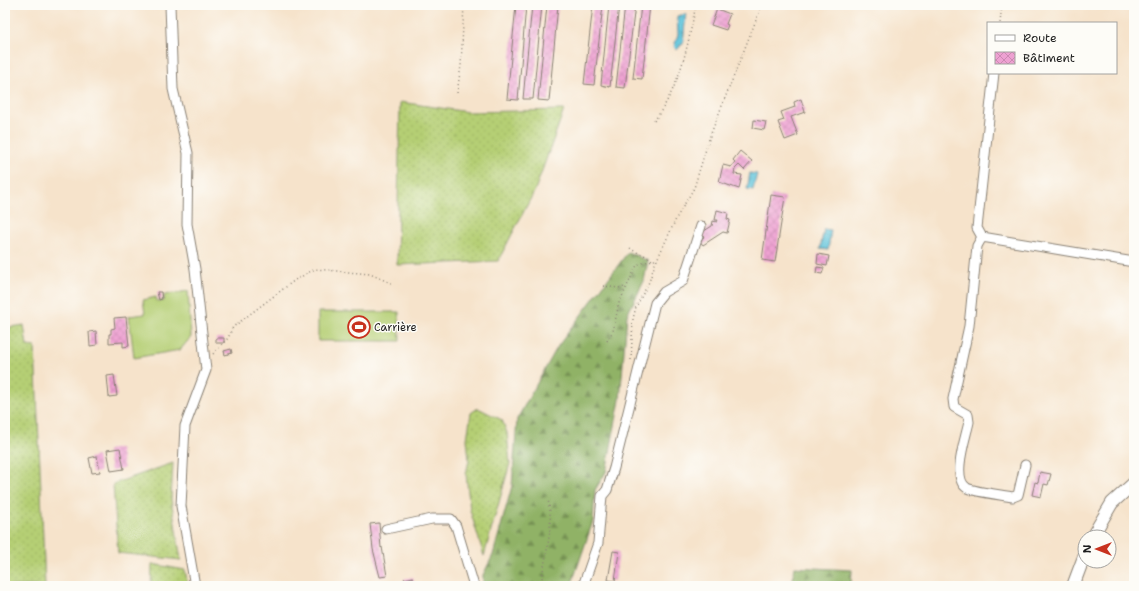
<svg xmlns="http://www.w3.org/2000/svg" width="1139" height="591" viewBox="0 0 1139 591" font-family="'Shantell Sans',sans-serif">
<defs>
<pattern id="grass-dots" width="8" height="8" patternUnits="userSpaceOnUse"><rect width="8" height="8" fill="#b5cf74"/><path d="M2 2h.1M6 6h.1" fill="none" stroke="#9bb164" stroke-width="1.8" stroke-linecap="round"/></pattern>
<pattern id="forest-firs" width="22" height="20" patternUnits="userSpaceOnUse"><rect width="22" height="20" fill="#90b266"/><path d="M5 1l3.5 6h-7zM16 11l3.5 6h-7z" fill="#759053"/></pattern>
<pattern id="water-ripples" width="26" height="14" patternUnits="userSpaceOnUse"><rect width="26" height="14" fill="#5cc2da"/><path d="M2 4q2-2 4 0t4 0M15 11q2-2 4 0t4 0" fill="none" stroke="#4fa6ba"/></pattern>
<pattern id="building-cross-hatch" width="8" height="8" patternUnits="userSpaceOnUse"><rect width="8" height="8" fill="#eea1d2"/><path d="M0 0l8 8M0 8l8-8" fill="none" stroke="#cc8ab4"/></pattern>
</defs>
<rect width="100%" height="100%" fill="#fdfcf7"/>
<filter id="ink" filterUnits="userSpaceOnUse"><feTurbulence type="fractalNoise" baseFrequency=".025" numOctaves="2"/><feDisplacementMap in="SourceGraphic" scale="8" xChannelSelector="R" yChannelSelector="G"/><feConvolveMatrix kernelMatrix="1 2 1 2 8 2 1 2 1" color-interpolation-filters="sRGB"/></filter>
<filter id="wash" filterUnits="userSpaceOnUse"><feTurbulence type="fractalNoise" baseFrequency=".012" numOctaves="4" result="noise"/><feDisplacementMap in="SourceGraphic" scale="16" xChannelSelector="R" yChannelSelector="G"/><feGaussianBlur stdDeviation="0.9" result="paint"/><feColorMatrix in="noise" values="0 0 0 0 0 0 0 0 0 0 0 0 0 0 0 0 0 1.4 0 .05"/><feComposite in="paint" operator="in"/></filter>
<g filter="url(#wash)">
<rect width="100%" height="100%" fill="#f6e3cb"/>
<path fill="url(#grass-dots)" stroke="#687648" d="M400 102 468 112 564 110 535 190 498 261 397 265Z
M24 325 27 346 35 347 45 586H5V328Z
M478 408 502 420 507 433 510 463 484 556 470 510 466 474 469 460 467 439 471 413Z
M173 463 171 499 181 560 118 553 113 484Z
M152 564 185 570 188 586H151Z"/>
<path fill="url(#forest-firs)" stroke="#566741" d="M628 252 648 261 644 281 627 315 620 400 606 472 595 490 593 521 571 586H483V575L493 555 512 486 517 419 558 346Z
M795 567 852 570 851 586H790Z"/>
<path fill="#b5cf74" stroke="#687648" d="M188 291 191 337 180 350 134 358 129 316 145 314 143 300 156 297 157 301H164V295Z
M318 312H399L400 341H318Z"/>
<path fill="url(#water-ripples)" stroke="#3c6f7b" d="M686 14 683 43 677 50 674 47 678 34 677 16Z
M750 173 757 174 753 190 747 189Z
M824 229 831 230 828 250 820 249Z"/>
<g id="blocks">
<path fill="url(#building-cross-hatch)" d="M516 5H526L518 100 507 99Z
M532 5H542L533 99H523Z
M547 5H558L549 101 538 100Z
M593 5H603L594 85 584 84Z
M609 5H619L610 87 601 85Z
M625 5H635L625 88 616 87Z
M641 5H650L642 79 633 78Z
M717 9 730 14 726 24 728 25 726 30 711 25Z
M801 99 805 112 791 117 798 135 785 140 778 122 784 120 781 112 795 107 794 102Z
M754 120 766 122 764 130 753 128Z
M740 151 752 161 744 170 739 165 735 169 734 174 742 175 739 189 719 182 723 165 731 167 735 162 733 160Z
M771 195 785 197 775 262 762 260Z
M717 210 728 213 727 219 730 220 727 233 723 232 703 245 699 240 704 237 701 233 712 226 713 221 717 222 718 220H715Z
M818 254 829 256 827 266 817 264Z
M817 267 824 268 822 274 816 273Z
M157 292H161L162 299 159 300Z
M126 317 129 346 123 347V342L109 343V334H111V329L115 328 114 318Z
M96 331 97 345 90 346 89 332Z
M216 338H224V343H216Z
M231 349 232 353 225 355 224 351Z
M114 375 117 396 109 397 107 376Z
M120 448 124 469 111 471 107 450Z
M97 456 100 472 92 473 89 458Z
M1040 472 1051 474 1048 485 1044 484 1041 497 1032 495 1035 482 1038 483Z
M379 523 381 548 382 547 387 576 380 577 373 549 370 524Z
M613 551 619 552 615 581 608 580Z
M413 577 414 583 405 585 404 579Z"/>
</g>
</g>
<g filter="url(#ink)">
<use href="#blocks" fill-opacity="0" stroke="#898074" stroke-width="1"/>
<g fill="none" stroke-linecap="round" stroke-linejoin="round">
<g stroke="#898074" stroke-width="11">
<path id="minor" d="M170 5 173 89 188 153 187 224 195 269 206 370 185 426 181 506 195 586
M994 73 977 228 982 237 1134 262
M982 237 977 246 969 326 953 399 954 407 968 415 969 422C966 437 951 479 967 488 975 492 1003 495 1013 497L1018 495 1025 465
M386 529 432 519H451L456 526 474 586
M583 586 598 543 602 496 607 490 614 468 655 303 664 292 683 281 701 226"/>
</g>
<g stroke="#898074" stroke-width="14">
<path id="major" d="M1092 537 1112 503 1134 483
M1073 586 1085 554"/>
</g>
<path stroke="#898074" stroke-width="1.5" stroke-dasharray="1 3" stroke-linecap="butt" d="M1000 23 1002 5
M457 93 461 66 464 5
M654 121C681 85 687 48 696 5
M630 248C637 254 645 254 652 260
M603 286 618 288 625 287
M607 341 613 331 619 303 637 265 652 260H658
M213 354 228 338 233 327 295 280 315 269 370 274 391 283
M631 360 633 319 636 307 649 282 655 264 677 217 694 188 710 136 762 5
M541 586C544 557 555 528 548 500"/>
<use href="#minor" stroke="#fff" stroke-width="9"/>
<use href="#major" stroke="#fff" stroke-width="12"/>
</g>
</g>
<defs>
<g id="stadium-ring" transform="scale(1.15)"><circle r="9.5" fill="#fdfcf7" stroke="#c8321e" stroke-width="1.5"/><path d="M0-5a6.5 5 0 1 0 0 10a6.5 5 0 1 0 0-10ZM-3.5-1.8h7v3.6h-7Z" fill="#c8321e"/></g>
</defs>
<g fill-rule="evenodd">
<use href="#stadium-ring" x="359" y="327"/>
</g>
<g text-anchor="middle" stroke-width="3" stroke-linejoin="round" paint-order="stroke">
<g font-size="11" fill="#1c1c1c" stroke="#fdfcf7" text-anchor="start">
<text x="374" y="331">Carrière</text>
</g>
</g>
<rect width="1139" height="591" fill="none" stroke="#fdfcf7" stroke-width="20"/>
<rect x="987" y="22" width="130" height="52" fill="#fdfcf7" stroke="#a3a29f"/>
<rect x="995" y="35" width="20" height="6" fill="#ffffff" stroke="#a3a29f"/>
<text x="1023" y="42" font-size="12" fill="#1c1c1c">Route</text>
<rect x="995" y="52" width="20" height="12" fill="url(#building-cross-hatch)" stroke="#a3a29f"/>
<text x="1023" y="62" font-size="12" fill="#1c1c1c">Bâtiment</text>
<g transform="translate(1097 549) rotate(270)"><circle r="19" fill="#fdfcf7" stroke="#a3a29f"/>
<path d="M0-3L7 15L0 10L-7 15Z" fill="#c8321e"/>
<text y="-6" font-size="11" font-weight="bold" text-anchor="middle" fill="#1c1c1c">N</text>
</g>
</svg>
